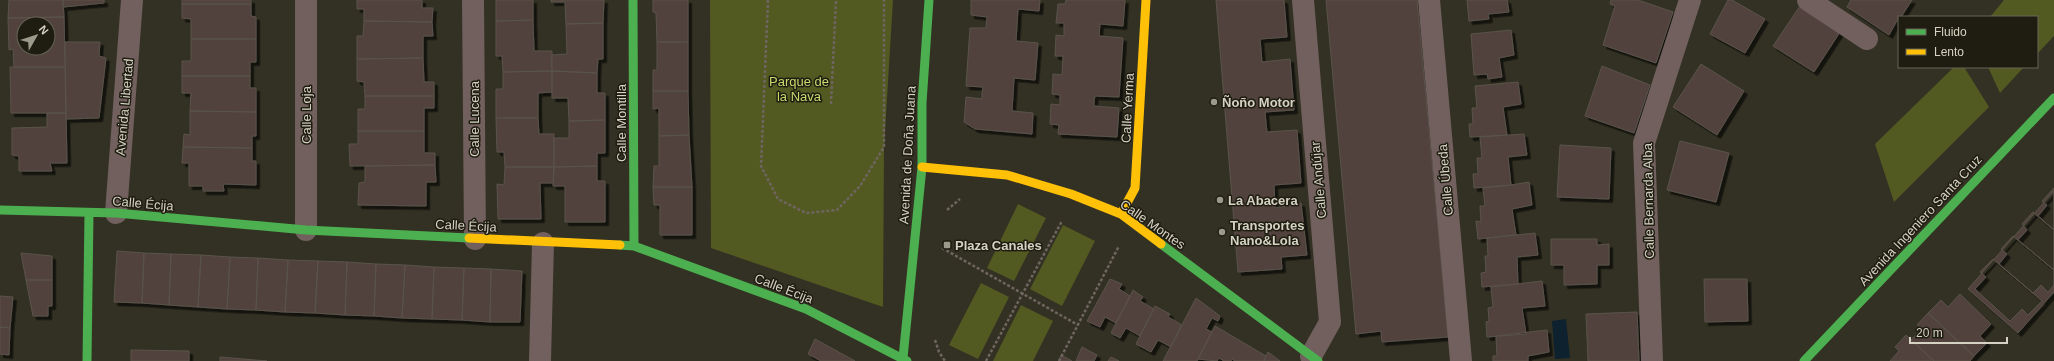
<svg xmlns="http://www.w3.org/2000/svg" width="2054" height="361" viewBox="0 0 2054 361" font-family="Arial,sans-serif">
<defs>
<filter id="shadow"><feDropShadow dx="3.5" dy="3.5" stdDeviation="0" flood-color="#0009"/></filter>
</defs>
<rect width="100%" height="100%" fill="#333123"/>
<path fill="#525a22" d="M710 0H893L884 147 883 307 711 248Z
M2004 0H2054V36L2037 54V17H1990Z
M1954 67H1964L1989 107 1894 202 1875 144Z
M1988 67H2024L2000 93Z
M1018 204 1046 218 1014 281 987 268Z
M1063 225 1095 241 1062 306 1030 289Z
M981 283 1009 297 978 359 949 345Z
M1021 305 1053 321 1033 361H993Z"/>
<path fill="#0d222e" d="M1566 319 1570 358 1555 359 1552 321Z"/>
<path fill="#51423c" stroke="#5a534b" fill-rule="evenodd" filter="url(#shadow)" d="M9 0H63L64 17 8 18Z
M63 0H104V3L63 7Z
M182 0H251V4H182Z
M357 0H422V8H433L432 22 364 21V9H357Z
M496 0H533V20L496 21Z
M551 0H604L603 23 566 24 565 2H551Z
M653 0H688V42H657L656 13 653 12Z
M971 0H1040L1039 11 1018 9 1016 41 1038 43 1035 80 1014 78 1013 95 1012 111 1033 113 1032 134 975 129 964 122 966 97 982 99V93L983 87 966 86 970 28H986L987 17 971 15Z
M1066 0H1125L1123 26 1100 24 1099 36 1123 38 1119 97 1095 96 1094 101V106L1119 108 1117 137 1058 134 1059 125 1050 124 1051 104 1060 105V95L1052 94 1053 74 1062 75 1063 56H1055L1056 35 1064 36V23H1056L1058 4H1065Z
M1216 0H1284L1287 37 1260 39 1262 62 1290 59 1294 110 1265 112 1266 123 1267 132 1297 130 1301 183 1274 185 1275 208 1301 203 1307 255 1281 257 1282 269 1238 272Z
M1326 0H1417L1448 337 1382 342 1381 331 1356 334Z
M1467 0H1507L1509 12 1488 14 1489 19 1469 21Z
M1611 0H1638L1673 12 1656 63 1603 45 1615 6 1610 4Z
M1728 0H1732L1765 19 1745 53 1710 34Z
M1851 0H1912L1901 17H1899L1889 35 1847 7Z
M182 4H251V16L256 17V39H191V19L182 18Z
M1800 6 1840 32 1814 72 1773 46Z
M64 17 65 67H14L13 49 9 50 8 18ZM24 24H48V48H24Z
M533 20 534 51H552V71L503 72 502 56H496V21Z
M364 21 432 22 433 36H423V58L357 59V36H363Z
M603 23V59H598L597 73 552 71 551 55 567 54 566 24Z
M1511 30 1514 55 1499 58 1502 77 1488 79 1487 74 1474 75 1471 34Z
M191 39H256V62H250V76H182V61H191Z
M65 42H100L99 56 106 58 99 118 66 119Z
M657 42H688V91H653V70H657Z
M423 58 424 82H434V96H365L364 82 357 81V59Z
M1701 64 1744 91 1717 135 1673 107Z
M1602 66 1650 85 1634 133 1585 116Z
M10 67H65L66 113H11Z
M552 71V92L538 93V118H496V89H503V72Z
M552 71 597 73V93H605V120L569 121 568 98H552Z
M182 76H250V88H256V112L190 111 191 93H182Z
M1518 82 1521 104 1503 107 1507 135 1470 137 1469 124H1473L1472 108H1477L1475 86Z
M653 91H688L689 135 659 136V108L653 109Z
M365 96H434V108H424V131H358V109H365Z
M190 111 256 112V136H252V148L183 147 184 134 190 135Z
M47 113H66L67 163H50L52 171H19V156L12 155V128L47 127Z
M496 118H538L539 134H554V167H505L504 152H497Z
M605 120V153H597V166L554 167V138H569V121Z
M358 131H424V153H435V165L350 166 349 144H358Z
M1524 134 1527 155 1508 157 1511 185 1474 188 1473 174H1478L1477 158H1482L1480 137Z
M689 135 692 187H653L654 166H659V136Z
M1680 141 1729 153 1716 202 1667 190Z
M1560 145 1611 148 1609 199 1557 197Z
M183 147 252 148V161H256V185L223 184 224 191H203V186H189V163H182Z
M435 165 436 182H426V206L358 205 359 183 365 182V166Z
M597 166V181H605V222H565V186H553L554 167Z
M505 167H554L553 183H540L541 219H498L497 184 504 185Z
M1529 182 1532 205 1512 209 1516 235 1478 239 1476 221 1481 222 1480 206H1485L1483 188 1511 185Z
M653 187H692V235H660V205H654Z
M2054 188V230L2038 216 2047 205 2042 201Z
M2054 191V292L2018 333 1968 289Z
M2033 212 2054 230V270L2018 240 2027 230 2022 224Z
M1535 233 1538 255 1517 257 1518 284 1482 287 1481 273 1486 272 1485 256H1488L1487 238Z
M2013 236 2054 270V285L2048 292 2041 285 2033 293 1999 264 2007 254 2001 249Z
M1551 239H1597V245L1609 244V265H1597V284L1564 285V265H1551Z
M117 251 144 253 142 303 114 302Z
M21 253 52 256V280H26Z
M144 253 171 254 169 305 142 303Z
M171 254 201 255 198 307 169 305Z
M201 255 230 257 227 309 198 307Z
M230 257 258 258 256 310 227 309Z
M258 258 288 260 285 312 256 310Z
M1993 259 2042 301 2028 315 2022 309 2010 321 1975 289 1986 277 1980 272Z
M288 260 318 261 315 313 285 312Z
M318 261 347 262 345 315 315 313Z
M347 262 376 264 374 316 345 315Z
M376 264 405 265 402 318 374 316Z
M405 265 434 267 432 319 402 318Z
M434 267 464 268 462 320 432 319Z
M464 268 491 269 490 322 462 320Z
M491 269 522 271 520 322H490Z
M1110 279 1122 284 1119 289 1130 296 1116 323 1105 317 1100 327 1087 321Z
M1704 279H1747L1748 321 1705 322Z
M26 280H52V306H48V316H33Z
M1542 281 1545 306 1522 308 1526 334 1487 337 1486 322 1489 321 1488 308 1493 307 1491 287Z
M1133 290 1143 297 1140 301 1154 309 1140 336 1126 328 1120 338 1111 333Z
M1960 294 1991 324 1980 336 1987 343 1974 356 1928 313 1941 300 1948 307Z
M0 296 13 297 10 328 0 327Z
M1196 298 1220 316 1219 319 1218 321 1212 318 1206 329 1212 332 1197 361H1163Z
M1155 306 1170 314 1168 317 1182 325 1171 347 1158 340 1151 352 1136 344Z
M1637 312 1639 361H1588L1586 314Z
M1928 313 1974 356 1970 361H1934L1911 340 1922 328 1917 325Z
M1215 326 1266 356 1264 361H1235L1232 359 1231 361H1224L1219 358 1217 361 1198 359Z
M0 327 10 328 9 355 0 354Z
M1547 330 1549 352 1528 356V361H1493V356H1497L1496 336Z
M1906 335 1911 340 1934 361H1890L1899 351 1895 347Z
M815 339 855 361H821L808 354Z
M1082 347 1097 355 1094 361H1076Z
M131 350 189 351V361H131Z
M1268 352 1280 361H1264Z
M1061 355 1072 361H1059Z
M220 357 267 361H220Z
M1111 357 1119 361H1108Z"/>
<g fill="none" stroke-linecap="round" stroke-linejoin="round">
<path stroke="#6f6560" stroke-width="2.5" stroke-dasharray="3 2" stroke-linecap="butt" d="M768 0 761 166 778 199 806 213 837 210 860 186 884 147V0
M831 104 836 0
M947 210 960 199
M942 248 1078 325
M935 340 939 352 945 361
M986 361 1062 221
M1059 361 1119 246"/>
<path stroke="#71605e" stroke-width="22" d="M306 0V230
M473 0 475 239
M1303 0 1330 322 1311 356
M1429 0 1461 361
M1808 0 1867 39
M116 213 132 0
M540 361 543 243
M1652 361 1644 143 1690 0"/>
<path stroke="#4caf50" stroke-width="9" d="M633 0 634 246
M0 210 116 213 306 230 469 238
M1161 244 1318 361
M620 245 634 246 806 309 907 361
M903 358 922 167V103L929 0
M87 361 89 213
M1804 361 2054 98"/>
<path stroke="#ffc107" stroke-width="9" d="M922 167 1007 175 1071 194 1121 214 1161 244
M1121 214 1135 188 1146 0
M469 238 620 245"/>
</g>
<g fill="#9c9a8b" stroke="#1f1d11" stroke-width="1.5">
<circle cx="1214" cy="102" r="4"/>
<circle cx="1220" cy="200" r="4"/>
<circle cx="1222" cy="232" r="4"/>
<rect x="943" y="241" width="8" height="8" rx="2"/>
</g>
<g text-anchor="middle" stroke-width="3" stroke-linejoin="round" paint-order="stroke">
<g font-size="13" fill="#c8d96d" stroke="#1f1d11">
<text x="799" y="86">Parque de<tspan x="799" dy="15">la Nava</tspan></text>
</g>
<g font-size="13" font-weight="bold" fill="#d5d2c3" stroke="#1f1d11" text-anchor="start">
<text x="1222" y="107">Ñoño Motor</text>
<text x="1228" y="205">La Abacera</text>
<text x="1230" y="230">Transportes<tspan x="1230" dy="15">Nano&amp;Lola</tspan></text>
<text x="955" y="250">Plaza Canales</text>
</g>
<g font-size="13" fill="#d5d2c3" stroke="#1f1d11">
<text transform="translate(124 107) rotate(-85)" y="5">Avenida Libertad</text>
<text transform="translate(1127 108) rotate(-87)" y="5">Calle Yerma</text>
<text transform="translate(306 115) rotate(-90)" y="5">Calle Loja</text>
<text transform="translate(474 119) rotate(-90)" y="5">Calle Lucena</text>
<text transform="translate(621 123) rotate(-90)" y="5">Calle Montilla</text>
<text transform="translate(907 155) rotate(-87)" y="5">Avenida de Doña Juana</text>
<text transform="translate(1318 180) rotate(-95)" y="5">Calle Andújar</text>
<text transform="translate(1445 180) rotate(-95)" y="5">Calle Úbeda</text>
<text transform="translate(1648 201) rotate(-91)" y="5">Calle Bernarda Alba</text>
<text transform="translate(143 203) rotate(5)" y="5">Calle Écija</text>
<text transform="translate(1920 220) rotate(-47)" y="5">Avenida Ingeniero Santa Cruz</text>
<text transform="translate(1153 224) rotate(35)" y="5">Calle Montes</text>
<text transform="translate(466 225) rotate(3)" y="5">Calle Écija</text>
<text transform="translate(784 288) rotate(21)" y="5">Calle Écija</text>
</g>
</g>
<rect x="1898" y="16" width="140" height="52" fill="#1f1d11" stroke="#686558"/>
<rect x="1906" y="29" width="20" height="6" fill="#4caf50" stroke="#686558"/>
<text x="1934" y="36" font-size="12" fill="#d5d2c3">Fluido</text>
<rect x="1906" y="49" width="20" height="6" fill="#ffc107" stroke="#686558"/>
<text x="1934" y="56" font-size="12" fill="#d5d2c3">Lento</text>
<g transform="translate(36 36) rotate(51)"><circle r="19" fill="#1f1d11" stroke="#686558"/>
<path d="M0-3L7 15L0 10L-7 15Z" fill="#9c9a8b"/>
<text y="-6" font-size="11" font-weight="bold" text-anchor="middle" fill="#d5d2c3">N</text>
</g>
<path d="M1910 337v6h97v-6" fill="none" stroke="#d5d2c3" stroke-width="2"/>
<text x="1916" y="337" font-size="12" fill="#d5d2c3" stroke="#1f1d11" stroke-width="3" paint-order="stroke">20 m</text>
</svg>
